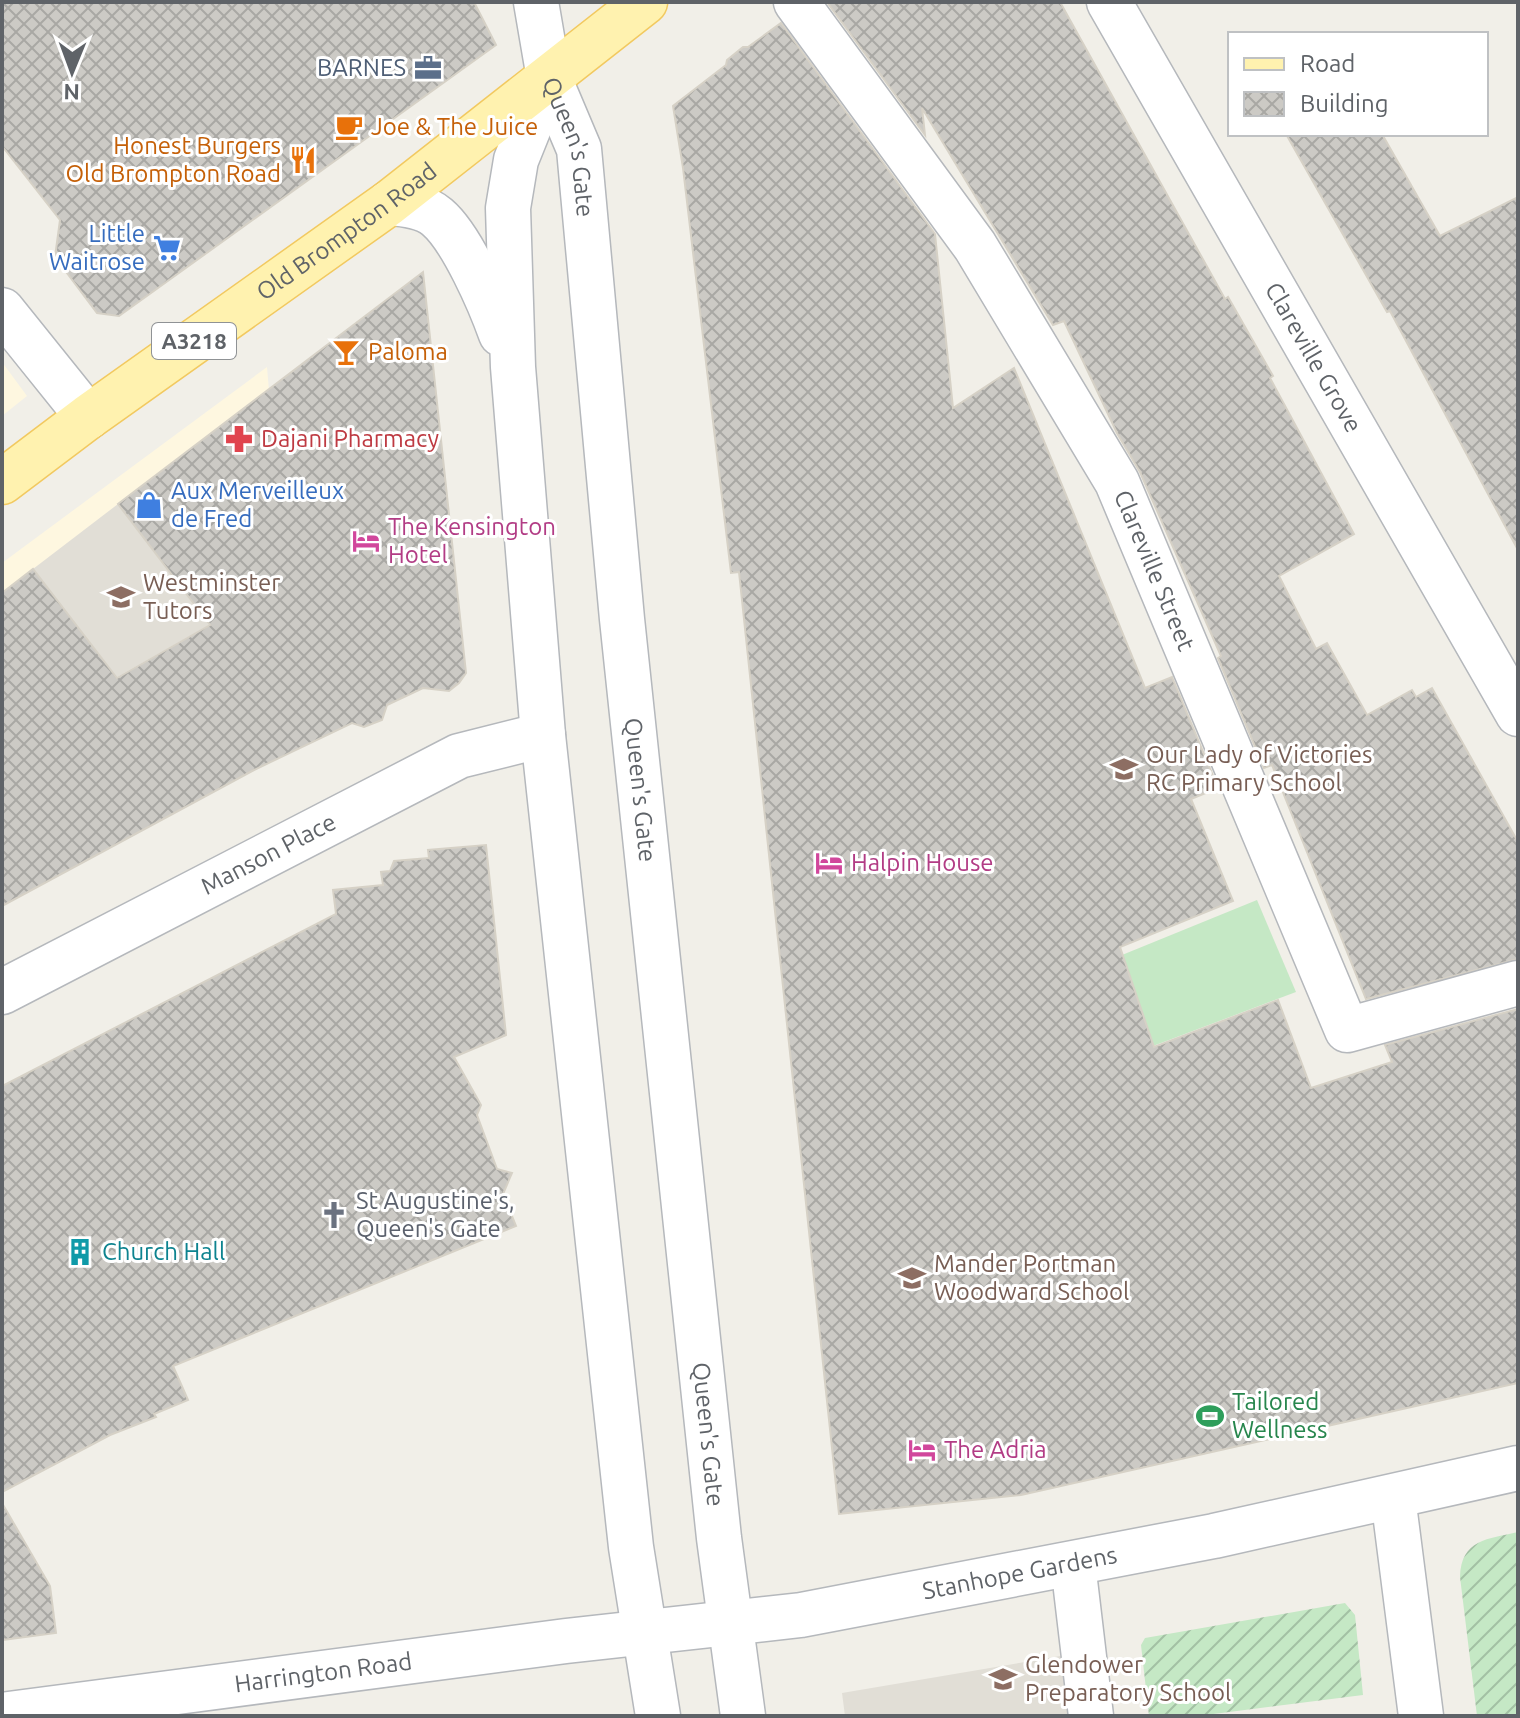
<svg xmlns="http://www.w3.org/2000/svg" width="1520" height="1718" viewBox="0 0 1520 1718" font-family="Ubuntu,sans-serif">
<defs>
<pattern id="garden-furrows" width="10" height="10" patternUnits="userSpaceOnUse" patternTransform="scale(2)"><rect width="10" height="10" fill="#c5e8c5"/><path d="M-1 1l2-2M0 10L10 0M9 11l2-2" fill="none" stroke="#a3c0a4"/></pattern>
<pattern id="building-cross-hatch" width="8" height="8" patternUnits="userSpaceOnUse" patternTransform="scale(2)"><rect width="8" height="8" fill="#cccac5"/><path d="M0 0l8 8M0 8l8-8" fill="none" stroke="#a9a8a4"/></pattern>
</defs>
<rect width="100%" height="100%" fill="#f1efe8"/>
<path fill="#fef7e0" d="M2 362 27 396 2 416Z
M267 367 278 498 88 640 2 716V563Z"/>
<path fill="#e1ded6" d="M118 504 209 625 117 677 33 569Z
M1078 1653 1085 1716H845L842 1693Z"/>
<path fill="url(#garden-furrows)" d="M1518 1532V1716H1477L1460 1577C1461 1539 1488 1539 1518 1532Z
M1345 1603 1355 1615 1363 1695 1198 1716H1149L1141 1645 1145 1638Z"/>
<path fill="#c5e8c5" d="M1257 900 1296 992 1153 1046 1122 955Z"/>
<path fill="url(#building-cross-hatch)" stroke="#d6d1c6" stroke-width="2" d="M2 2H474L496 45 119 316 97 313 55 257 60 220 2 146Z
M827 2H1060L1225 299 1228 297 1273 376 1270 378 1354 534 1279 576 1316 649 1327 643 1367 715 1412 690 1416 697 1432 688 1518 842V959L1366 999 1272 765 1264 768 1218 658 1221 656 1140 472 1117 433 1064 321 1053 325 922 108 925 135Z
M781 23 935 234 953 408 1014 368 1145 688 1172 677 1218 788 1191 799 1233 901 1120 947 1154 1047 1278 1000 1311 1088 1392 1062 1385 1045 1518 1009V1383L1021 1495 839 1514 739 572 731 573 683 168 673 106 726 65 727 60 743 47H748Z
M1286 134H1382L1440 236 1518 197V550L1390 311 1387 312Z
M423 272 466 673 459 683 449 691 423 688 387 705 382 720 364 727 352 723 254 770 2 906V593L33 569 117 678 210 625 118 504Z
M486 845 506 1035 454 1057 481 1105 477 1115 497 1169 512 1173 503 1194 516 1226 173 1366 188 1400 154 1414 156 1417 110 1435 2 1492V1086L336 914 333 890 383 885 381 872 390 871 394 861 429 858 428 850Z
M2 1503 50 1586 56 1633 2 1640Z"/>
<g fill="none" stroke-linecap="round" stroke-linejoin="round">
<g stroke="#b5b8bc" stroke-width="47">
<g id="minor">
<path id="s1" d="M796 2 975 246 1117 482 1347 1030 1518 983"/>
<path id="s2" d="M1109 2 1518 714"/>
<path d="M2 310 88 417"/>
<path id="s3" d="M2 992 459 756 543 735"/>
<path d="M1393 1497 1421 1716"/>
<path d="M1073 1564 1091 1716"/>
</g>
</g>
<g stroke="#b5b8bc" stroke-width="47">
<g id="tertiary">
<path id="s4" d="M536 2 549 78 579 149 622 619 719 1538 743 1716"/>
<path d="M549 78 516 160 508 208 513 367 543 735 631 1547 658 1716"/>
<path d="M389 203C406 204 424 206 437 217 462 238 490 303 501 334"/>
<path id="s5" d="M2 1715 566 1641 801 1615 1214 1536 1518 1468"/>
</g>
</g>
<g stroke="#f2c960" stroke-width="47">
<g id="primary">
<path id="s6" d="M2 482 88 417 389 203 645 2"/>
</g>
</g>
<use href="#minor" stroke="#fff" stroke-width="44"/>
<use href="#tertiary" stroke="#fff" stroke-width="44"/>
<use href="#primary" stroke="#fff2af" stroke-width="44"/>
</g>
<defs>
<g id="office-bare" transform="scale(2.16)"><path d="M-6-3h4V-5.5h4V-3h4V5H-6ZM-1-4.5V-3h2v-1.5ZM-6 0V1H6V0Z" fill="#5c6f8a" stroke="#fff" stroke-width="2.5" paint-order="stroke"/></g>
<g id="cafe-bare" transform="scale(2.16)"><path d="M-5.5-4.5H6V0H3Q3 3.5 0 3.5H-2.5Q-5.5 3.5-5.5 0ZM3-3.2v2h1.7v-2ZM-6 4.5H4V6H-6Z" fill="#e8710a" stroke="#fff" stroke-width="2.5" paint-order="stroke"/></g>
<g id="restaurant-bare" transform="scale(2.16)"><path d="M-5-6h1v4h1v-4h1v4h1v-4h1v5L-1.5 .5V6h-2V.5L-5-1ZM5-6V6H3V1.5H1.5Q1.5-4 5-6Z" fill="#e8710a" stroke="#fff" stroke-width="2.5" paint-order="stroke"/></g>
<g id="supermarket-bare" transform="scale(2.16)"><path d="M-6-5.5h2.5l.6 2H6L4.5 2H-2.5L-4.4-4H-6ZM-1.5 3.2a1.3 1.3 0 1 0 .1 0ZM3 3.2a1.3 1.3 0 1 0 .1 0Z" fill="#3f7fe0" stroke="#fff" stroke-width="2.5" paint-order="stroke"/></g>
<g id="bar-bare" transform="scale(2.16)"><path d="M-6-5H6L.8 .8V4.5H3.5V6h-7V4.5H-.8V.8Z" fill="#e8710a" stroke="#fff" stroke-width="2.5" paint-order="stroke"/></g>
<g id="pharmacy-bare" transform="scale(2.16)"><path d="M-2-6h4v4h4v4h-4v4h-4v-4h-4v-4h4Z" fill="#e0444e" stroke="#fff" stroke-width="2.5" paint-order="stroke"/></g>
<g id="shop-bare" transform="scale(2.16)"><path d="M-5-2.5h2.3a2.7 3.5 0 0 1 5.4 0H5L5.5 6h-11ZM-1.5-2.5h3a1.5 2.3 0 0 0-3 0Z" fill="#3f7fe0" stroke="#fff" stroke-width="2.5" paint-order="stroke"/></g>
<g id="hotel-bare" transform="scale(2.16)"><path d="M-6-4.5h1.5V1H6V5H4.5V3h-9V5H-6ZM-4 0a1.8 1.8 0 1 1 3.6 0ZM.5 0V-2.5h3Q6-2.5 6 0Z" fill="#d1479c" stroke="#fff" stroke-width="2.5" paint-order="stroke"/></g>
<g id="school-bare" transform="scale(2.16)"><path d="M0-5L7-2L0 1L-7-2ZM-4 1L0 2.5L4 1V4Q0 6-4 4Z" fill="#8d6e63" stroke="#fff" stroke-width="2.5" paint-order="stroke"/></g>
<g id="church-bare" transform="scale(2.16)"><path d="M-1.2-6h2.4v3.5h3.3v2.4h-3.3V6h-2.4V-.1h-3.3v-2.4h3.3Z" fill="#6b7280" stroke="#fff" stroke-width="2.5" paint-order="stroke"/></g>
<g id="building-bare" transform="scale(2.16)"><path d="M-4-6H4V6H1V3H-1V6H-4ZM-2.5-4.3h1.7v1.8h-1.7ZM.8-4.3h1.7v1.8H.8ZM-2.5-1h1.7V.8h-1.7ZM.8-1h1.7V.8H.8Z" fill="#0f9aa8" stroke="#fff" stroke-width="2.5" paint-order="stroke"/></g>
<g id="stadium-bare" transform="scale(2.16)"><path d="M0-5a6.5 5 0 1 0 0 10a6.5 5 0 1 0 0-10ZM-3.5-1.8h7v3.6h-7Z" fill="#2e9e5b" stroke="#fff" stroke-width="2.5" paint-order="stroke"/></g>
</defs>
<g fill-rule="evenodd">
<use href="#office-bare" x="428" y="68"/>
<use href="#cafe-bare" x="349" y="127"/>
<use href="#restaurant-bare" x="303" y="160"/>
<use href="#supermarket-bare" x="167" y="248"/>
<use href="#bar-bare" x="346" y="352"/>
<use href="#pharmacy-bare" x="239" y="439"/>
<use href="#shop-bare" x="149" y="505"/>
<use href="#hotel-bare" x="366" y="541"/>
<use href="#school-bare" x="121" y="597"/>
<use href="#school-bare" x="1124" y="769"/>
<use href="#hotel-bare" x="829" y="863"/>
<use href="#church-bare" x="334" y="1215"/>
<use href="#building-bare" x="80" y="1252"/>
<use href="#school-bare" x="912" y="1278"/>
<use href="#stadium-bare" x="1210" y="1416"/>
<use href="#hotel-bare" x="922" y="1450"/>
<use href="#school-bare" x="1003" y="1679"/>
</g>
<g text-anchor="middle" stroke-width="6" stroke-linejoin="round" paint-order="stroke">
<rect fill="#fff" stroke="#8f9295" stroke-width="2" x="152" y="323" width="84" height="36" rx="6"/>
<g font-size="22" font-weight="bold" fill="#5f6368">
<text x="194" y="349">A3218</text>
</g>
<g font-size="24" fill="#4e5e75" stroke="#fff" text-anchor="end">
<text x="406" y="76">BARNES</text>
</g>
<g font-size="24" fill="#c56008" stroke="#fff" text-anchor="start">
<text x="371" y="135">Joe &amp; The Juice</text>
<text x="281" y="154" text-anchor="end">Honest Burgers<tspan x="281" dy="28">Old Brompton Road</tspan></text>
<text x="368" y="360">Paloma</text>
</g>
<g font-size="24" fill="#5f6368" stroke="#fff">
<text dy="8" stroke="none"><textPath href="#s4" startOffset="150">Queen's Gate</textPath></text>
<text dy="8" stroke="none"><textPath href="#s6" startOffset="426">Old Brompton Road</textPath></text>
<text dy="8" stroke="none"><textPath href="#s2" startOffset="410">Clareville Grove</textPath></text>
<text dy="8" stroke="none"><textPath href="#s1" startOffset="674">Clareville Street</textPath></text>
<text dy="8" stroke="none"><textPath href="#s4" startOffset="798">Queen's Gate</textPath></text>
<text dy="8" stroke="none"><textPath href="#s3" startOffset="300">Manson Place</textPath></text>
<text dy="8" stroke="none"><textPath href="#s4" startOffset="1446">Queen's Gate</textPath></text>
<text dy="8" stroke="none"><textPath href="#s5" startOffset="1028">Stanhope Gardens</textPath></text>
<text dy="8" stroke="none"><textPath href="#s5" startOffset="324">Harrington Road</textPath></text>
</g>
<g font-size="24" fill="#366cbe" stroke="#fff" text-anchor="end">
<text x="145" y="242">Little<tspan x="145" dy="28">Waitrose</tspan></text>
<text x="171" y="499" text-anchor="start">Aux Merveilleux<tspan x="171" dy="28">de Fred</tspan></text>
</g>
<g font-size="24" fill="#be3a42" stroke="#fff" text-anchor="start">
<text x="261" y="447">Dajani Pharmacy</text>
</g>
<g font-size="24" fill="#b23c85" stroke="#fff" text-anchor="start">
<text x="388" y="535">The Kensington<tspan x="388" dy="28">Hotel</tspan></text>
<text x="851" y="871">Halpin House</text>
<text x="944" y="1458">The Adria</text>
</g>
<g font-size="24" fill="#785e54" stroke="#fff" text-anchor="start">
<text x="143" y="591">Westminster<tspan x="143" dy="28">Tutors</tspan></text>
<text x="1146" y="763">Our Lady of Victories<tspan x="1146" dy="28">RC Primary School</tspan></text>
<text x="934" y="1272">Mander Portman<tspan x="934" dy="28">Woodward School</tspan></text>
<text x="1025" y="1673">Glendower<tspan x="1025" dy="28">Preparatory School</tspan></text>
</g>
<g font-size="24" fill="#5b616d" stroke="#fff" text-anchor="start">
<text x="356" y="1209">St Augustine's,<tspan x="356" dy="28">Queen's Gate</tspan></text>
</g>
<g font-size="24" fill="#0d838f" stroke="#fff" text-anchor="start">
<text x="102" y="1260">Church Hall</text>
</g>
<g font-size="24" fill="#27864d" stroke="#fff" text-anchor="start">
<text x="1232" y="1410">Tailored<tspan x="1232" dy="28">Wellness</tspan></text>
</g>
</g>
<rect width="1520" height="1718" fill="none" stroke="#5f6368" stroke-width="8"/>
<rect x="1228" y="32" width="260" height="104" fill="#ffffff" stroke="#bfc1c3" stroke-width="2"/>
<rect x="1244" y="58" width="40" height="12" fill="#fff2af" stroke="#bfc1c3" stroke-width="2"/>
<text x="1300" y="72" font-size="24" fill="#5f6368">Road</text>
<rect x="1244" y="92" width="40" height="24" fill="url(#building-cross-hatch)" stroke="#bfc1c3" stroke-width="2"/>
<text x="1300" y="112" font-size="24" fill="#5f6368">Building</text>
<g transform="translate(72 72) rotate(181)" stroke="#ffffff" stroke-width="6" paint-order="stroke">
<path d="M0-6L14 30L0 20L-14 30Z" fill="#5f6368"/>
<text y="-12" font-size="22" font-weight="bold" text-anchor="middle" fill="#5f6368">N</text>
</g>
</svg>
